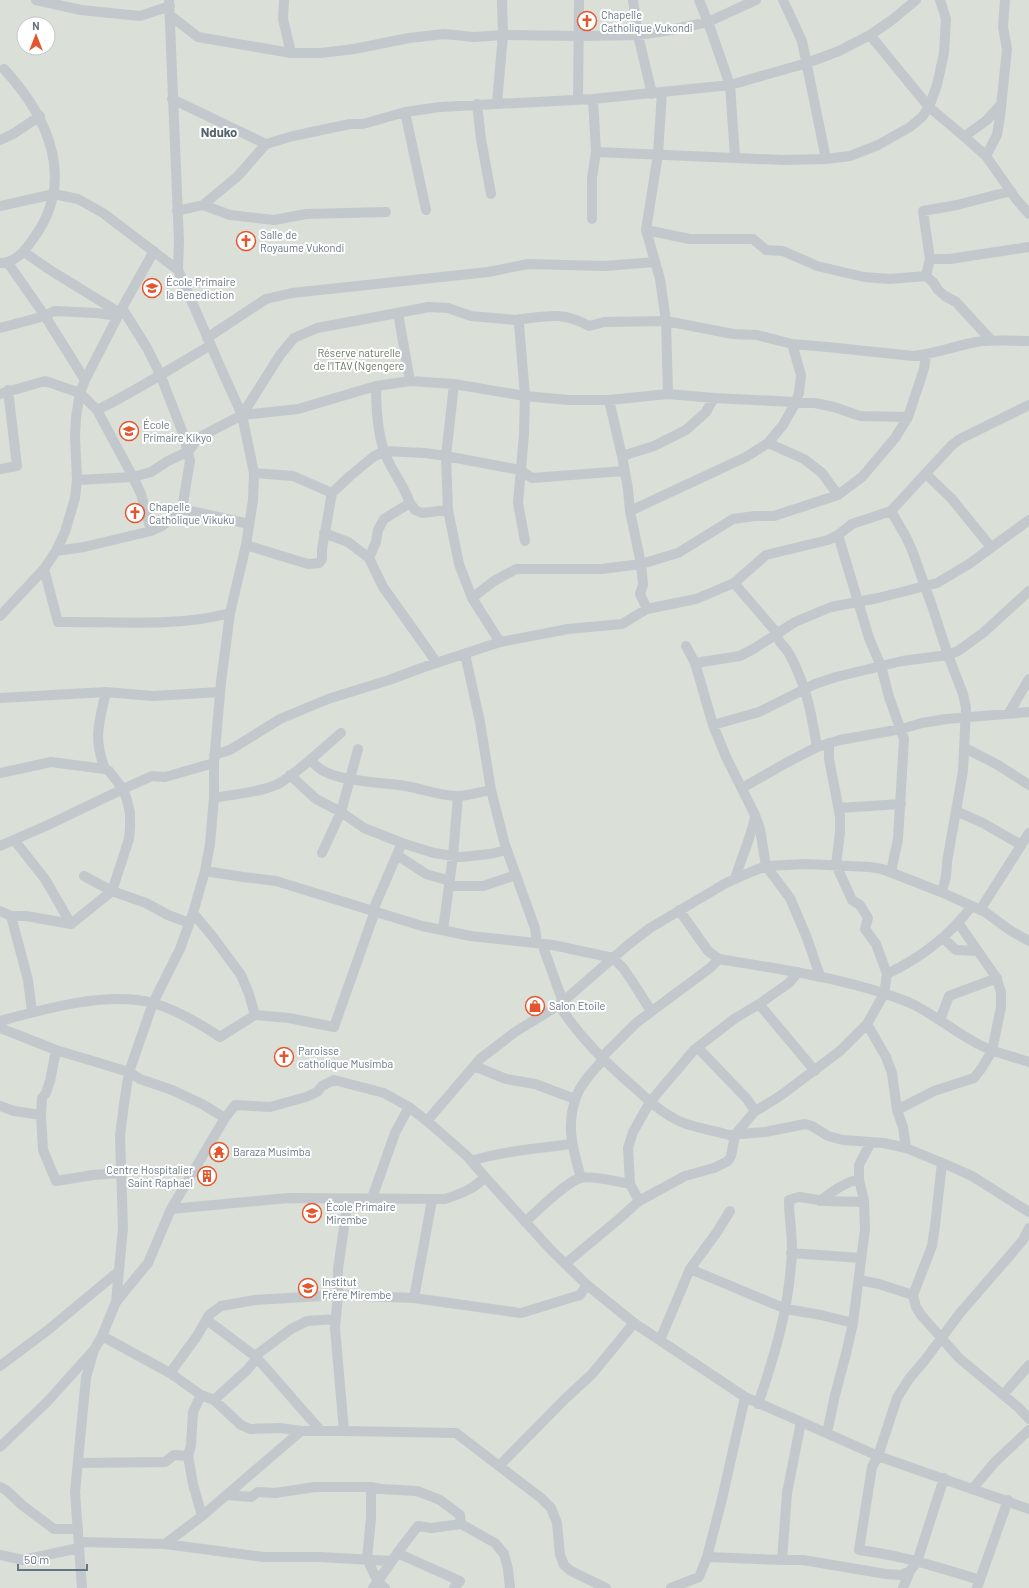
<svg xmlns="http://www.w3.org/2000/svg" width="1029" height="1588" viewBox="0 0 1029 1588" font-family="Barlow,sans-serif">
<rect width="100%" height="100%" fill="#fafaf8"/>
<path fill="#dadfd7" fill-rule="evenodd" d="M0 0H1029V1588H0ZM24 24H48V48H24Z"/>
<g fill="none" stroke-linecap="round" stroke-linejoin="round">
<path stroke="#c3c8cc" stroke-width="10" d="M36 0 81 10 140 16 170 6
M284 0 283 19 291 53
M633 0 638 35 652 94
M699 0 708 22 730 85 735 157
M783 0 802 41 826 159
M171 16 198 37 291 53H321L354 49 409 38 444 34 474 37 503 35 580 36 638 35 666 31 708 22 756 0
M870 35 929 107 967 139 986 156 1016 199 1029 214
M662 92 658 154 646 230 660 279 666 321 668 394
M172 99 266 144
M578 100 579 0
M497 103 503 35 502 0
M477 104 481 139 491 194
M405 112 426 210
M965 136 987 120 1001 104
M0 140 13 134 40 116
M596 152 784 160 826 159 850 156 878 145 910 127 922 117 929 107 937 85 944 53 946 19 940 0
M986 156 997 135 1000 117 1007 49 1003 27 1005 0
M203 205 230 215 274 220 306 214 386 212
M0 206 54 194 78 199 103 213 178 270
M177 211 203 205 238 176 266 144 293 136 350 124H363L405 112 440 107 593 99 730 85 807 63 839 51 870 35 892 20 916 0
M592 219V178L596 152 593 99
M646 230 690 239H753L766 250 783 251 817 266 864 277 889 279 926 276 933 282 938 290 945 296 956 302 991 340
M24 252 50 270 120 313
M930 259H950L1029 247
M0 263C15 263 25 251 33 239 77 180 48 117 4 69
M8 263 45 316 85 380
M926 276 930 259 923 211 957 205 1011 191
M398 313 410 381
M0 328 45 316 54 311 96 313 118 316
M207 338 266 299 292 293 488 272 528 264 604 266 655 262
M454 384 446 456 448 510 459 564 472 598 500 642
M376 386C376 408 377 430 384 451 390 469 404 485 410 503
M0 394 45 381 80 393 97 410 133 477 141 494 151 531
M609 400 622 456 628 489 630 511 641 564 643 585 640 594 647 609
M97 410C136 391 173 367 211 345
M242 415 280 355 294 338 317 328 429 307 448 308 471 316 516 320
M768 443 804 459 822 473 838 495
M622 456 654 446 686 430 706 412 714 398
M0 469 17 466 8 390
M254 473 293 476 332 493
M926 474 951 498 991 547
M77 480 133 477 151 472 168 461 189 451 198 438 242 415 298 409 376 386 410 381 454 384 525 396 569 400H609L668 394 714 398 815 403 834 407 860 416 908 417
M182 509 249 524
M630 511 746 457 768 443 783 425 796 402 799 393 801 375 792 344
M891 511 906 537 912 550 932 606 948 655 963 694 966 708 963 771 947 862C947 873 946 882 941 892
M324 533 348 542 369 558 383 587 437 663
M838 535 869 638 881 666 889 697 904 739 898 839 891 872
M525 541 518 503 524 434 525 396 519 324 516 320C546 316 562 311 589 326L604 322 666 321 733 334 757 335 792 344 828 347 913 356C934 354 955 346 976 342 994 339 1011 341 1029 341
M246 545 308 564 319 563 322 559V549L332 493 350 476 373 457 384 451 425 453 446 456 520 470 532 478 624 471
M56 551 84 547 151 531 162 526 182 509 190 461 184 436 160 374 147 348 122 308
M369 558 376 542 378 530 384 519 410 503 415 510 422 513 448 510
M44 569 58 622C116 621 174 628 230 613
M734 583 777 633C779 643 780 642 786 649 792 657 796 668 800 677 809 699 813 724 817 747
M472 598 494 581 516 569H602L641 564 678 553 733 519 755 516H774L838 495 862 477 895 438 908 417 924 369 926 355
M0 616 44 569 56 551 65 532 75 498 77 480 75 437 76 417 80 393 85 380 122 308 154 251
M686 646 695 663 713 725 726 757 755 815 760 829 766 866 790 898 807 938 820 976
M465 654 480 722 491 790 505 845 535 928 537 943
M695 663 740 656 755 648 795 622 831 607 878 598 937 583 969 564 1029 520
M0 698 106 692 153 696 220 692
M1009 713 1029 679
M713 725 759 712 815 684 836 677 902 661 948 655 958 651 983 633 1029 591
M965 748 998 765 1029 785
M214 755 230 750 280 719 328 699 389 680 427 666 500 642 568 629 622 624 647 609 696 599 734 583 766 555 828 540 838 535 852 524 891 511 952 445 960 439 1029 405
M311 759C324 784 381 781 406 786 423 789 440 796 458 796 468 796 480 792 491 790
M0 773 51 762 105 769
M290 775 316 799 341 812 364 828 402 843 434 853 461 857 490 854 507 850
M742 788 786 763 817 747 840 740 901 729 922 723 946 719 1029 712
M214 798C235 794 258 793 278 784 298 773 323 748 341 733
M839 808 901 804
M956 811 983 823 1021 845
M15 841 45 879 71 924
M0 846 48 825 123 789 152 776 165 777 214 763
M322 853 341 812 358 749
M397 855 426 874 450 881
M205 871 243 877 276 881 422 926 471 936 553 945 613 958 623 968 632 981 651 1011
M84 876 112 891 146 903 168 915 189 923
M735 879C741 858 751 838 755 817
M450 886H483L516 875
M373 910 402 843
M679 910 708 951 719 959C783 970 847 978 908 1002 933 1013 953 1031 978 1044 994 1053 1012 1056 1029 1062
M980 910 1029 833
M0 911 11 916H26L71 924 112 891 129 839 130 828V813L127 800 123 789 109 771 105 769C93 739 99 722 106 692
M193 913 213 937 241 975 249 994 255 1015
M11 916 28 980 32 1012
M443 930 453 856 458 796
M943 938 956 950 978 951
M542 944 563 1002
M887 974C922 957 948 937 972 906
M759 1004 815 1071
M559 1005C580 1038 606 1063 635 1088 648 1100 662 1113 679 1121 694 1128 713 1130 729 1135L765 1132 805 1124 812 1126 828 1136 843 1140 884 1143 906 1148 952 1167 972 1176 1029 1212
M940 1020 949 996 997 978
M0 1021C44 1009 107 991 153 1003 177 1010 199 1023 220 1037L255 1015 289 1018 334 1027 375 911
M867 1024 886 1057 892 1073 897 1110 903 1127 906 1148
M0 1028 56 1050 129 1072 140 1079 172 1090 202 1104 225 1118 171 1209
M698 1048 747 1099 755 1111
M601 1058 636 1023 710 968 719 959
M474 1066 506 1079 535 1084 575 1099
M0 1106 14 1111 41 1115 42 1098 46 1093 50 1081 56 1050
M897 1110 934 1091 974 1078 981 1069 992 1051 1001 1007V992L996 977 959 924
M41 1115 43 1150 56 1181 93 1175 121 1173
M225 1118 235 1105 270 1107 306 1097 317 1092 322 1086 334 1080 384 1093 409 1107 427 1121 467 1156 485 1177
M427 1121 480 1059 515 1032 559 1005 628 945 650 928 726 883 751 872 766 866 806 864 870 867 882 869 941 892 985 912 1011 931 1029 941
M471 1161C504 1151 538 1148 572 1144
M942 1163 935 1226 932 1246 913 1295 916 1307 921 1315 959 1358 1019 1408 1029 1419
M581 1178C573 1149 565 1125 577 1095 582 1082 594 1070 603 1060
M372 1198 395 1133 409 1107
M639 1201 630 1184 628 1148 633 1132 650 1102 694 1050 734 1019 759 1004 789 983 798 972
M820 1201C833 1190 844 1183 859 1179
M525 1222C537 1211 567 1181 581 1178 591 1175 619 1182 630 1184
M791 1253 861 1258
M565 1264 619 1219 639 1201 685 1176 714 1168 728 1161 731 1156 735 1135 754 1112 780 1096 840 1051 867 1024 884 994 887 974 876 944 865 929 868 918 860 905 852 900 836 865 840 832V816L829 759V743
M690 1269 786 1309 821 1315 853 1323
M859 1280 879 1284 913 1295
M414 1298 432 1200
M116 1302 148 1263 171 1209 288 1198 445 1199C460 1194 474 1189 485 1177L550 1249 587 1285 634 1323 745 1397 878 1456 1029 1509
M207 1320 255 1356
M102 1336 170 1373 201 1395 214 1400 241 1425 250 1429 281 1428 301 1431H344L335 1328 338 1295V1269L348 1199
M660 1340 690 1269 717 1232 730 1211
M257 1358 321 1431
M0 1366 48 1330 119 1271
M170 1373 197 1336 209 1315 221 1306 255 1300 338 1295 414 1298 521 1313 580 1295 587 1285
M201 1395 193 1412 191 1445 188 1456 193 1484 202 1516
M1003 1395 1029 1365
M214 1400 247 1370 257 1358 255 1356 291 1329 307 1321 336 1319
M758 1404C776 1352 790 1304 792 1249 792 1232 789 1216 789 1200L799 1197 826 1201 863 1202
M344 1431 456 1433 499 1466 565 1399 592 1374 634 1323
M827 1433 835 1395 846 1354 853 1323 865 1229 864 1201 859 1179V1165L871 1142
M0 1447 48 1401 92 1352
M78 1463 165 1462 174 1455 188 1456
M499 1466 541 1498 551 1508 557 1523 560 1555 564 1565 571 1571 606 1588
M0 1487 6 1490 22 1505 54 1529H78
M371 1487V1518L367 1559 378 1582 385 1588
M973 1488 995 1462 1029 1430
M227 1495 251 1497 258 1492 275 1493 315 1487H371L381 1489 417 1491 440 1500 460 1515 461 1524
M79 1542 165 1544 263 1557H319L391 1561
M165 1544 202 1516 301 1431
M397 1553 460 1581 454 1588
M0 1555 23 1560 79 1548
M707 1557 722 1499 745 1397
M782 1560H803L886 1574 901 1575 910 1571 917 1562 944 1478
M980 1580C941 1568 900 1555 859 1550L872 1467 878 1456 897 1398 909 1379 925 1360 960 1313 1012 1253 1023 1240 1029 1228
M82 1588 75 1492 86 1378 94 1350 102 1336 116 1302 123 1228 120 1136 124 1104 129 1072 153 1003 180 949 193 913 205 871 210 844 214 798V763L221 682 230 613 246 545 253 500 254 473 242 415 223 373 178 270 179 241 169 0
M373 1588 404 1544 418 1526 431 1528 461 1524 495 1543 504 1554 508 1569 510 1588
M671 1588 699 1577 707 1557 782 1560 787 1493 801 1422
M903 1588 910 1571
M977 1588 1008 1500"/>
</g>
<defs>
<g id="church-ring" transform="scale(1)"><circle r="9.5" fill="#fff" stroke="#e4572e" stroke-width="1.5"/><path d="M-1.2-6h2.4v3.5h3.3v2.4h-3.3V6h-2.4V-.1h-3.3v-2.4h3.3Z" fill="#e4572e"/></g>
<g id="school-ring" transform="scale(1)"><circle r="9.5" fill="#fff" stroke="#e4572e" stroke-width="1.5"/><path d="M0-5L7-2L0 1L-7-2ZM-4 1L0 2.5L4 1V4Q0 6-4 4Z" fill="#e4572e"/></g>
<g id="shop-ring" transform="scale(1)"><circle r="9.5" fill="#fff" stroke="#e4572e" stroke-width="1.5"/><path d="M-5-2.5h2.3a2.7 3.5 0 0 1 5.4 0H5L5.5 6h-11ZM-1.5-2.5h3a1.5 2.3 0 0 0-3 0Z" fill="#e4572e"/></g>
<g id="temple-ring" transform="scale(1)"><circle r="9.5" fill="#fff" stroke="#e4572e" stroke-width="1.5"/><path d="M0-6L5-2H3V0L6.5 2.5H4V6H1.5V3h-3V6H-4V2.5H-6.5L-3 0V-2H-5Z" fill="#e4572e"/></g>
<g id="building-ring" transform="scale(1)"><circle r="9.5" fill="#fff" stroke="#e4572e" stroke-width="1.5"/><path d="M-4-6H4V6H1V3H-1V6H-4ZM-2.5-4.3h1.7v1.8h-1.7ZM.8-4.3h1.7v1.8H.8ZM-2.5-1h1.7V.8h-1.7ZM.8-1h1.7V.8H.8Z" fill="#e4572e"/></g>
</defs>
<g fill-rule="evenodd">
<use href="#church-ring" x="587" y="21"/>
<use href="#church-ring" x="246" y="241"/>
<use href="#school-ring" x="152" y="288"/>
<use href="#school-ring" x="129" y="431"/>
<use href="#church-ring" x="135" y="513"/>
<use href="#shop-ring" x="535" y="1006"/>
<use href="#church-ring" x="284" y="1057"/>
<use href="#temple-ring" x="219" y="1152"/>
<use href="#building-ring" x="207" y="1176"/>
<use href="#school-ring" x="312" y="1213"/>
<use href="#school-ring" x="308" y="1288"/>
</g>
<g text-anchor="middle" stroke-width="4" stroke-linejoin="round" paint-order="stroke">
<g font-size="11" fill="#657683" stroke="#fff" text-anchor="start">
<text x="601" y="19">Chapelle<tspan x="601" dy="13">Catholique Vukondi</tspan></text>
<text x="260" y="239">Salle de<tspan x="260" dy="13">Royaume Vukondi</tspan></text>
<text x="166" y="286">École Primaire<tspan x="166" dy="13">la Benediction</tspan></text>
<text x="143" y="429">École<tspan x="143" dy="13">Primaire Kikyo</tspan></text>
<text x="149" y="511">Chapelle<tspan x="149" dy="13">Catholique Vikuku</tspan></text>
<text x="549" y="1010">Salon Etoile</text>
<text x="298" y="1055">Paroisse<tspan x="298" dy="13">catholique Musimba</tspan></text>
<text x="233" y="1156">Baraza Musimba</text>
<text x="193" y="1174" text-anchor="end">Centre Hospitalier<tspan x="193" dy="13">Saint Raphael</tspan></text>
<text x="326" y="1211">École Primaire<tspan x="326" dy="13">Mirembe</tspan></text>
<text x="322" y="1286">Institut<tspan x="322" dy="13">Frère Mirembe</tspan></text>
</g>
<g font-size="11" fill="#687a64" stroke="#fff">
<text x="359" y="357">Réserve naturelle<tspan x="359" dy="13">de l'ITAV (Ngengere</tspan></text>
</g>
<g font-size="13" font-weight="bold" fill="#57646e" stroke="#fff">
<text x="219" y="137">Nduko</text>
</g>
</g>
<g transform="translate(36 36)"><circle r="19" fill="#ffffff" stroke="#c1c8cd"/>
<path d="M0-3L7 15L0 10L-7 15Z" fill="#e4572e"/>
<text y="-6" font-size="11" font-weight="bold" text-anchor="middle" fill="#657683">N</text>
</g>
<path d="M18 1564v6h69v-6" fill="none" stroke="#657683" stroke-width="2"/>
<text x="24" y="1564" font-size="12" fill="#657683" stroke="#ffffff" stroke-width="3" paint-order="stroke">50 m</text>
</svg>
